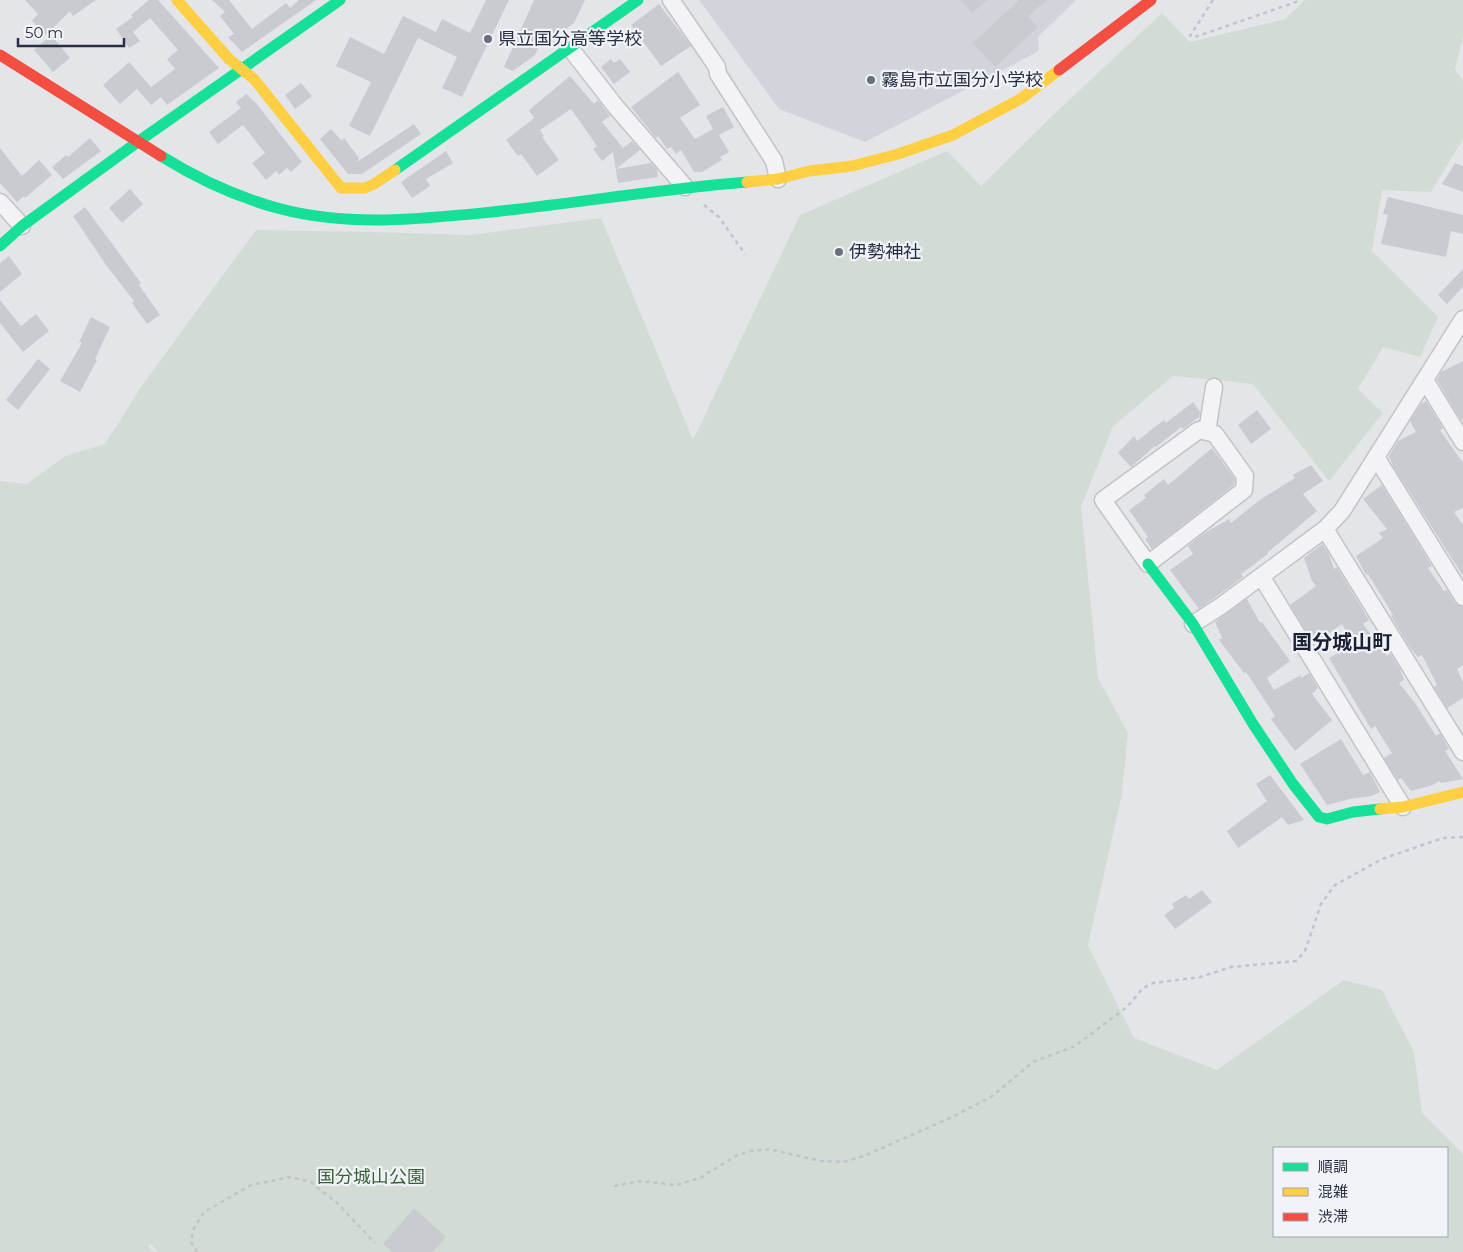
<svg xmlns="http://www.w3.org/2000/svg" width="1463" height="1252" viewBox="0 0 1463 1252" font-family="Montserrat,'Noto Sans JP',sans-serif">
<rect width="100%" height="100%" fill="#e4e5e9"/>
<path fill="#d2d4dc" d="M699 0H1076L1038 37 1039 51 865 142 779 109Z"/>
<path fill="#d3dcd4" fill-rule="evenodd" d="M1305 0H1463V36L1455 69 1463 81V139L1431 192 1382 190 1372 251 1438 317 1420 357 1383 347 1358 389 1383 413 1329 481 1253 384 1173 376 1113 426 1081 507 1098 678 1128 733 1122 794 1088 945 1134 1038 1217 1070 1344 980 1382 990 1414 1052 1422 1113 1463 1154V1252H158L150 1244 148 1246 154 1252H0V481L27 484 65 456 105 444 143 384 256 230 374 232 470 235 601 218 693 440 800 215 947 151 981 186 1053 115 1162 13 1190 42 1285 19ZM1274 1148H1447V1236H1274Z"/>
<path fill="#cacbd0" d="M25 0H96L73 16 70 11 46 35 32 21 38 14Z
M149 0H158L219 68 167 105 161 97 151 105 137 89 120 104 103 85 129 62 151 87 175 69 167 59 178 50 150 18 133 32 140 41 129 48 116 29 133 17 131 15Z
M212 0H229L252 29 286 3 290 8 299 0H316L242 52 228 37 234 34 220 16 225 12Z
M486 0H509L462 97 442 88 457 57 418 38 370 136 349 126 371 82 336 66 350 37 384 54 403 16 436 32 442 19 470 33Z
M534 0H585L574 23 554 37 556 40 547 47 540 44 535 55 513 71 504 67Z
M961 0H988L972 13Z
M1019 0H1047L1028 16 1038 27 995 67 973 43Z
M659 4 691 46 661 66 631 25Z
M51 35 70 58 53 72 34 50Z
M611 59 614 63 620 59 630 72 614 84 601 67Z
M678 72 700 105 680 118 695 139 713 129 706 116 723 107 734 127 719 135 729 152 720 157 722 160 702 172H694L681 150 676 154 671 147 667 149 658 136 656 138 631 107Z
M570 76 594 104 598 100 608 113 610 116 602 122 623 148 632 141 640 150 616 169 651 163 657 170 658 177 618 183 613 152 602 161 593 149 597 146 571 109 540 130 544 136 542 137 559 160 537 176 521 154 518 156 506 140 534 118 529 110Z
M301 83 312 96 295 109 285 95Z
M246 94 256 103 302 162 291 172 287 168 279 175 276 171 266 180 252 163 265 153 243 125 218 144 209 132 241 108 236 102Z
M414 124 421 134 362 174H348L320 139 331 129 342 141 344 138 359 158 357 162Z
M90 138 101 151 63 179 52 167 66 155 68 157Z
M0 148 22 176 39 160 52 175 25 198 24 196 17 202 0 183Z
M446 151 453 163 426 179 430 186 412 198 401 182Z
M1455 163 1463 166V192L1442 184Z
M130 189 143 204 122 223 109 208Z
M1388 197 1463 215V234L1451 231 1446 257 1381 244 1388 215 1383 214Z
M85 207 141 283 139 285 160 315 147 324 132 303 134 301 106 265 73 216Z
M9 256 22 274 0 292V263Z
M1463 269V287L1447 304 1438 295Z
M0 300 21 326 36 314 49 331 23 352 0 323Z
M91 317 110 327 95 359 97 360 80 392 60 381 82 343 79 342Z
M38 359 50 369 18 410 6 400Z
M1463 361V419L1461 420 1437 380 1441 372Z
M1426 401 1443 428 1440 430 1463 463V508L1454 512 1463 525V576L1393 466 1389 456 1398 441 1416 432 1410 421 1421 404Z
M1193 402 1200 412 1199 417 1183 429 1181 427 1156 447 1155 446 1131 467 1118 453 1134 436 1137 441 1164 420 1166 423Z
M1257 410 1271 429 1251 444 1238 425Z
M1212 448 1235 479 1234 485 1152 549 1145 539 1148 537 1129 510 1146 498 1144 495 1164 479 1168 485Z
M1311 465 1323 481 1303 494 1317 511 1267 553 1268 554 1241 574 1243 577 1199 609 1170 570 1193 554 1188 546 1203 534 1229 519 1231 523 1261 499 1295 478 1293 475Z
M1382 485 1432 566 1428 568 1444 591 1447 590 1455 603 1463 607V665L1457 669 1463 682V698L1447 708 1434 687 1437 685 1422 655 1418 657 1409 646 1391 616 1393 615 1368 574 1366 575 1356 556 1383 538 1379 533 1387 529 1363 499Z
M1322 544 1329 554 1334 569 1337 567 1369 620 1363 624 1387 656 1390 653 1400 669 1404 680 1399 683 1415 703 1436 736 1440 733 1449 749 1445 751 1463 779 1441 783 1439 781 1433 785 1411 791 1401 778 1398 780 1384 758 1392 753 1375 726 1371 729 1329 658 1354 644 1342 624 1314 644 1290 605 1316 586 1312 581 1304 558Z
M1247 599 1260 623 1262 622 1290 661 1267 678 1274 690 1301 675V678L1309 673 1318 688 1312 694 1332 720 1295 751 1271 719 1275 716 1246 672 1244 673 1219 640 1222 638 1215 622Z
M1341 739 1363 775 1370 772 1380 792 1371 796 1350 799 1327 805 1300 764Z
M1270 775 1304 820 1288 825 1282 817 1238 848 1227 831 1267 801 1256 784Z
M1202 890 1212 902 1175 929 1164 915 1174 908 1172 904 1186 895 1189 899Z
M414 1208 446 1237 433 1252H392L383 1244Z"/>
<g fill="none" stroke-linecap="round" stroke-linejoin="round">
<g stroke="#c2c3c7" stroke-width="19">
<path id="street" d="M671 0 717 67 718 74 774 161 778 179
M570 48 616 107 685 187
M0 202 22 226
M1425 380 1463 442
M1199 430 1215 434 1245 476 1244 490 1148 564 1103 500Z
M1207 432 1214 387
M1376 457 1463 597
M1325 529 1463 752
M1261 576 1403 807
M1193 624 1221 606 1325 529 1342 511 1463 319"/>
</g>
<path stroke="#c3c3c9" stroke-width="2.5" stroke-dasharray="4 4" stroke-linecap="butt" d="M1213 0 1190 36 1195 37 1299 1
M704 205 719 217 745 254
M614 1186 641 1181 676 1185 700 1178 736 1156 750 1151 769 1149 821 1161 843 1162 864 1156 952 1117 991 1097 1033 1062 1075 1046 1127 1007 1143 988 1153 983 1200 977 1231 967 1296 961 1305 951 1321 904 1335 885 1382 859 1443 838 1463 837
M197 1252 191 1242 193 1230 204 1212 251 1185 291 1177 311 1182 336 1202 375 1243"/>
<use href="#street" stroke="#f3f3f6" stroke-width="16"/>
<path stroke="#16e098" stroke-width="11" d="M161 156C198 179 239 198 281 209 349 227 423 219 492 212 577 203 661 189 747 182
M395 170 638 0
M0 246 22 226 139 141 340 0
M1148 564 1193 624 1253 724 1293 784 1319 817 1327 819 1353 812 1380 809"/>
<path stroke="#ffcf43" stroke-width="11" d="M177 0 229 59 254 79 341 188H365L374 184 395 170
M747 182 778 179 809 171 852 166 898 154 953 135 1022 98 1059 70
M1380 809 1403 807 1463 792"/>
<path stroke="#f24e42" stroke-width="11" d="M0 55 161 156
M1059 70 1151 0"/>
</g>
<g fill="#6a6f7d" stroke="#f1f3f8" stroke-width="2">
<circle cx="488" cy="39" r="5"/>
<circle cx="871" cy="80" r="5"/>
<circle cx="839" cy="252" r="5"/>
</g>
<g text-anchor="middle" stroke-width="4.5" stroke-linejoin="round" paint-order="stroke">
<g font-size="18" fill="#292f43" stroke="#f1f3f8" text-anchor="start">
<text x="498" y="45">県立国分高等学校</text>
<text x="881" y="86">霧島市立国分小学校</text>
<text x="849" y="258">伊勢神社</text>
</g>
<g font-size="18" fill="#385f36" stroke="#f1f3f8">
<text x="371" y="1183">国分城山公園</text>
</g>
<g font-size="20" font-weight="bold" fill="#1b2034" stroke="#f1f3f8">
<text x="1342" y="649">国分城山町</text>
</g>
</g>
<rect x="1273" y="1147" width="175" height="90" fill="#f1f3f8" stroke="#a1a5b0"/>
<rect x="1283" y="1163" width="25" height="8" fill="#16e098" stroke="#a1a5b0"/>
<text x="1318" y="1172" font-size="15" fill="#292f43">順調</text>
<rect x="1283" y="1188" width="25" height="8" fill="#ffcf43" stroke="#a1a5b0"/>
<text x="1318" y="1197" font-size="15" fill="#292f43">混雑</text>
<rect x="1283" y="1213" width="25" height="8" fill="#f24e42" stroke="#a1a5b0"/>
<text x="1318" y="1222" font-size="15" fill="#292f43">渋滞</text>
<path d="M18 38v8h106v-8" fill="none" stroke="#292f43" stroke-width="2.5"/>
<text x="25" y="38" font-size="15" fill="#292f43" stroke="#f1f3f8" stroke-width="4" paint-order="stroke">50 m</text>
</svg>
